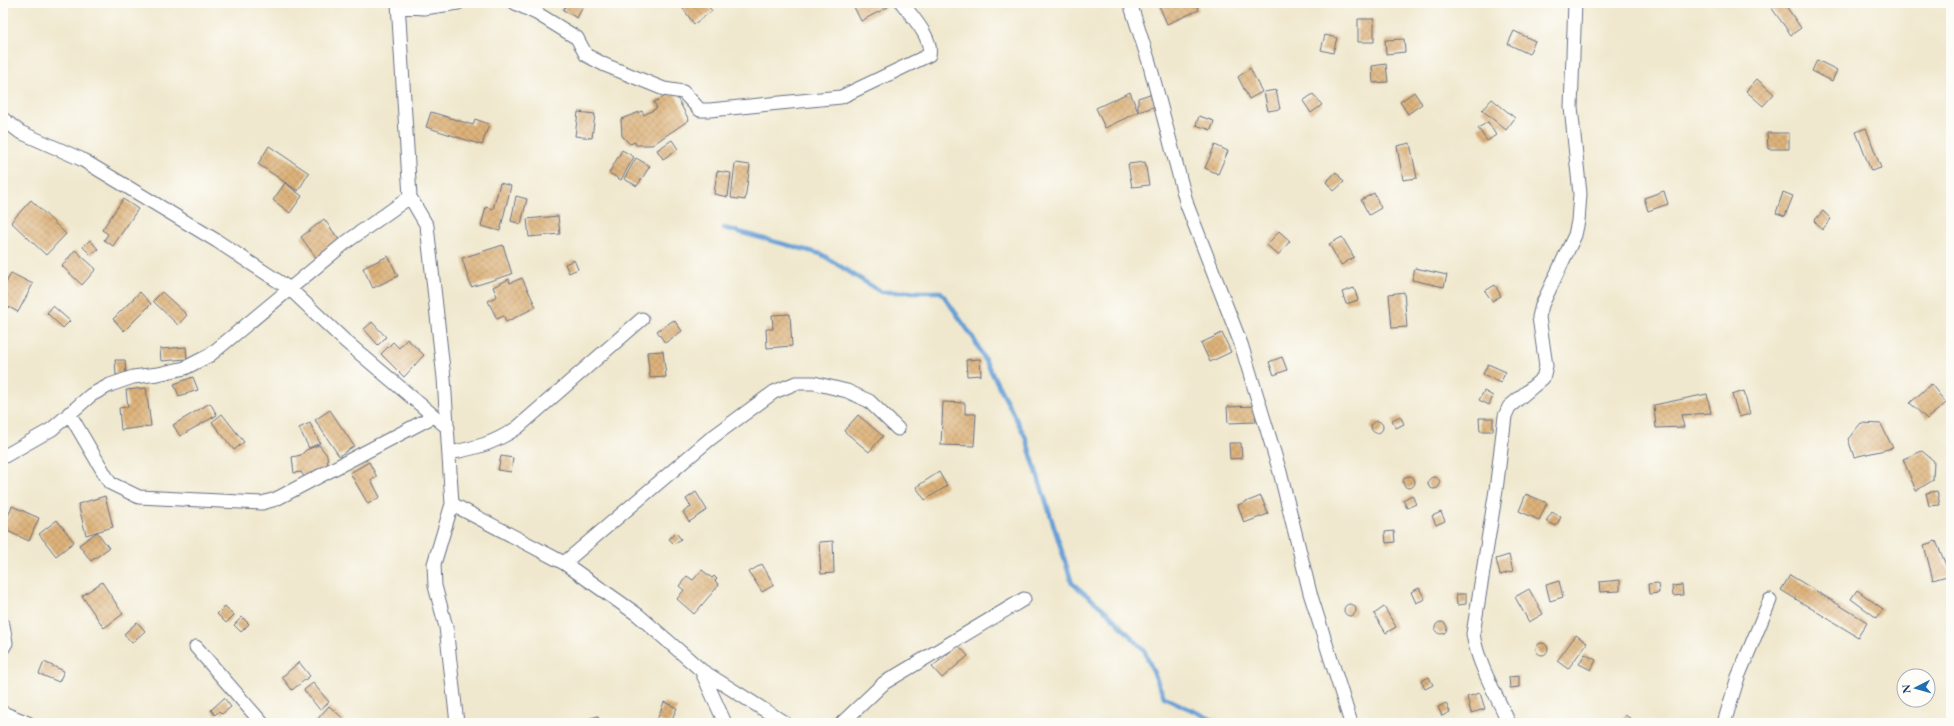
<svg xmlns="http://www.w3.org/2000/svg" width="1954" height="726" viewBox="0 0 1954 726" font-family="'EB Garamond',serif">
<defs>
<pattern id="building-cross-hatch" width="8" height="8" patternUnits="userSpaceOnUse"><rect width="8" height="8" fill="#ddb27a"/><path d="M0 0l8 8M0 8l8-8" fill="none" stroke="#bd996c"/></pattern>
</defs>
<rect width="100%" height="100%" fill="#fdfcf7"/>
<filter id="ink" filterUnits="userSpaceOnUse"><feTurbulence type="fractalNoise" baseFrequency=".025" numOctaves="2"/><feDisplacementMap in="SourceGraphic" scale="8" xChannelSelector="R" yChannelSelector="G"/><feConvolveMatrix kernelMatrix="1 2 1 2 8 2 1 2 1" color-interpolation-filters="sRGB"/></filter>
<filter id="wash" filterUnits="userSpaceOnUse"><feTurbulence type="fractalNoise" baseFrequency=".012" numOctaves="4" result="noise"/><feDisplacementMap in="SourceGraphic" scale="16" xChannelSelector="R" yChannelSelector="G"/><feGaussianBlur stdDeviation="0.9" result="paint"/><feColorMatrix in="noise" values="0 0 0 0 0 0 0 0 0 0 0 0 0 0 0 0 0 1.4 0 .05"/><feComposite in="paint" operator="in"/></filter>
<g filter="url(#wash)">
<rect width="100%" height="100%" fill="#f0e8ce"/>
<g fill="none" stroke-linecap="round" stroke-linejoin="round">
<path stroke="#669fd5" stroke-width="4.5" d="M724 228 821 254 881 292H941L974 339 1025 436 1072 583 1107 612 1144 650 1164 697 1215 721 1216 723"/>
</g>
<g id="blocks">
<path fill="url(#building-cross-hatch)" d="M567 3H585L577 18 563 10Z
M679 3H706L712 11 694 24Z
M852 3H886L888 7 861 21Z
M1158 3H1196L1199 10 1167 24Z
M1768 3H1784L1801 28 1791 35Z
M1358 19H1374V42H1358Z
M1514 31 1535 41 1529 54 1508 44Z
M1325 35 1337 38 1333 53 1321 50Z
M1404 39 1405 52 1386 54 1385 40Z
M1817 60 1837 70 1832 81 1812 71Z
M1386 64 1388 82 1373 83 1372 66Z
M1250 68 1262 92 1249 99 1238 77Z
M1757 79 1774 94 1763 106 1746 91Z
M1276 90 1280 109 1268 111 1264 92Z
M674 92 689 120 652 145H636L635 142 630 144 622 136 621 119 642 111 644 115 657 108 654 102Z
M1130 92 1138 112 1105 128 1096 108Z
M1414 92 1422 104 1408 114 1400 102Z
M1153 93 1157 106 1138 112V98Z
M1313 94 1322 105 1311 113 1303 101Z
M1492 99 1515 118 1506 130 1482 110Z
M431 112 473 125 475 119 489 124 482 145 426 127Z
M578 112 595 114 592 138 575 136Z
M1199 116 1214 121 1211 130 1196 125Z
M1488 122 1496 135 1487 141 1478 128Z
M1866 128 1881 168 1871 171 1856 132Z
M1767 133H1789V149H1768Z
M672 140 678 149 663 159 657 150Z
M1410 143 1417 178 1403 180 1397 146Z
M1215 145 1228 151 1218 174 1205 168Z
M269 146 309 173 298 191 258 164Z
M622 150 634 157 621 180 609 173Z
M636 158 650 166 637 186 624 179Z
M1145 162 1149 185 1132 187 1128 164Z
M735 163 750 165 745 200 731 198Z
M717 171 731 173 728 197 714 194Z
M1336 172 1344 182 1334 191 1326 182Z
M285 183 302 196 290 213 273 200Z
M500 183 511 186 500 231 481 226 486 207 493 209Z
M1664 191 1668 204 1648 211 1644 198Z
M1783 192 1793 196 1785 216 1776 213Z
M1374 193 1381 208 1369 215 1361 200Z
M516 196 527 199 521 224 511 221Z
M123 199 138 209 113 246 104 240 108 234 102 230Z
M31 200 66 234 46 255 11 222Z
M1823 211 1831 219 1822 230 1814 221Z
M558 216 560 234 529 237 527 219Z
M324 219 340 241 317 259 301 237Z
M1279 231 1290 241 1278 255 1267 245Z
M1342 237 1354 257 1341 265 1329 244Z
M90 240 98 249 91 255 83 247Z
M503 245 512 274 471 287 462 258Z
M75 250 96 269 82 285 62 266Z
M388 256 398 276 373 288 363 268Z
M574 260 578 269 569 273 565 264Z
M1415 268 1447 275 1444 287 1412 280Z
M11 273 33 284 18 312 3 304V289Z
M522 278 536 307 506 322 504 316 497 319 488 301 497 296 493 287 509 279 510 283Z
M1495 285 1501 296 1492 301 1485 291Z
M1354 288 1358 300 1346 304 1342 292Z
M140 292 151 304 124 331 113 319Z
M162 292 187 315 178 325 153 301Z
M1404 292 1407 327 1392 328 1389 294Z
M53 306 70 321 63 328 47 313Z
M790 314 792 346 767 348 766 329H773L772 315Z
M674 320 682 331 665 343 657 331Z
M372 322 386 337 378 345 364 329Z
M1222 333 1231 352 1210 362 1201 343Z
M407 339 424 355 404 377 381 354 393 342 399 348Z
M186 347 187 359 161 361 160 349Z
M663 351 666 377 650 378 647 352Z
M1282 357 1287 370 1274 375 1269 362Z
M980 359 981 375 967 376 966 360Z
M115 360H125L126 374 116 375Z
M1488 364 1506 372 1500 383 1483 374Z
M193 377 198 390 179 396 174 384Z
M1931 384 1946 403 1927 419 1910 403Z
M146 388 151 426 121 430 119 408 128 407 126 390Z
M1484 391 1493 396 1489 405 1479 400Z
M1744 391 1750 414 1739 417 1732 395Z
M1707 394 1711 413 1681 415 1684 427 1656 428 1654 405Z
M943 402 965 403V414H976L974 446 941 445Z
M210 403 217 415 180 436 173 425Z
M1255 406 1256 422 1228 423 1227 407Z
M330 410 354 446 339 456 315 420Z
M222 414 244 442 234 450 212 422Z
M858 415 883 436 869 452 844 431Z
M1400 416 1404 424 1396 428 1392 420Z
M1479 418H1493V431H1480Z
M1371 427a6 6 0 1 1 12 0a6 6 0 1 1-12 0Z
M310 423 320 443 309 448 299 428Z
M1861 423 1881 424 1893 448 1854 457 1848 439Z
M1229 443H1241L1242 458 1230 459Z
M319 445 327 455 328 466 306 480 301 472 294 473 292 457 301 455 306 450Z
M1922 451 1934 461 1933 480 1916 491 1903 459Z
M501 456 513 458 511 472 498 470Z
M369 462 377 477 371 480 380 497 368 504 350 473Z
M939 472 947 486 925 500 916 487Z
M1403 482a6 6 0 1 1 12 0a6 6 0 1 1-12 0Z
M1428 483a6 6 0 1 1 12 0a6 6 0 1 1-12 0Z
M1937 491 1940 505 1929 506 1926 493Z
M696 492 707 510 689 522 683 512 691 507 686 499Z
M1526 494 1547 503 1539 520 1519 511Z
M1412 495 1416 504 1407 508 1403 500Z
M105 496 113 527 86 535 78 504Z
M1261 496 1268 514 1244 523 1238 505Z
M12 506 39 518 29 541 3 529Z
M1441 512 1445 521 1436 525 1432 516Z
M1552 512 1561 517 1556 526 1546 521Z
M57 520 74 542 56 556 39 534Z
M1394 531 1395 542 1386 543 1385 532Z
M97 532 109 548 91 561 79 545Z
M676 533 681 539 674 544 669 539Z
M833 541 834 573 821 574 819 542Z
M1936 541 1950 575 1933 580 1924 545Z
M1509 555 1513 571 1500 575 1496 559Z
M762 564 774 585 762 592 749 572Z
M702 570 712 578 714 576 717 579 715 581 719 585 694 614 677 599 684 590 679 586 687 576 693 580Z
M1790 575 1867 622 1858 637 1781 590Z
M1620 580V591L1600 592 1599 582Z
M1559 581 1563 597 1550 601 1546 585Z
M102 582 123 614 104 628 82 596Z
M1658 583 1659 593 1649 594 1648 584Z
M1682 585 1683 595 1673 596 1672 586Z
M1419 588 1425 599 1416 603 1411 592Z
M1529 589 1543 614 1529 622 1515 597Z
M1857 590 1883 609 1877 618 1851 599Z
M1456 594H1466V604L1457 605Z
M1344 610a6 6 0 1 1 12 0a6 6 0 1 1-12 0Z
M225 606 234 615 226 623 217 614Z
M1384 607 1396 627 1386 633 1374 614Z
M242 617 249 624 241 632 234 625Z
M137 622 145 631 132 643 124 634Z
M1435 628a6 6 0 1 1 12 0a6 6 0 1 1-12 0Z
M1576 635 1587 643 1568 669 1557 661Z
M1536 649a6 6 0 1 1 12 0a6 6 0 1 1-12 0Z
M958 645 968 656 942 678 932 667Z
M1585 654 1596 660 1591 670 1579 664Z
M44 662 64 671 59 682 39 674Z
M299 662 310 676 292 690 282 677Z
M1519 676V687L1510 688 1509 677Z
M1429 677 1433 685 1425 689 1421 681Z
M313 683 329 702 320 710 304 690Z
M1480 693 1485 709 1471 713 1467 697Z
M224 698 231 707 222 714 219 711 215 715 211 710Z
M664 702 677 708 670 723H664L657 720Z
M1446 703 1450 712 1442 716 1438 707Z
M329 706 345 720 342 723H314Z
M1625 715 1636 722 1635 723H1620Z
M598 716 600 723H574Z"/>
</g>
</g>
<g filter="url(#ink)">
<use href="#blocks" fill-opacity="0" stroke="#667085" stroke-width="1"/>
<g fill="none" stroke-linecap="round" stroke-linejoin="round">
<g stroke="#667085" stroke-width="15">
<path id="minor" d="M398 3 410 197 427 226 444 378 452 504 564 563 638 615 701 670 785 723
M515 3 538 14 577 38 586 55 605 65 664 89 683 92 700 110H710L841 97 929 55C933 38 912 17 902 3
M1130 3 1149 62 1187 205 1241 344 1280 472 1310 593 1351 723
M398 6 424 8 458 3
M3 119 20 132 81 159 217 241 290 289 344 340 448 428
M69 413 110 483 139 497 262 503 276 499 434 416
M450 453C479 447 492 444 517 428L642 319
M3 457 52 429 91 395 110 385 133 377 158 374 185 368 210 355 345 243 410 197
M452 504 434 564 435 586 446 627 457 723
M564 563 710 439 774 392 796 383H814L847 391 869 401 898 429
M3 625 6 643 3 648
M196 647 262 723
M701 670 725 723
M3 713 28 723
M842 723 884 683 1024 599
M1509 723C1496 694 1478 665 1473 634L1496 490 1505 416 1509 407 1543 378 1546 366 1539 317 1542 305 1575 235 1578 221 1580 194 1571 107 1575 3
M1724 723 1738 677 1770 600"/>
</g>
<use href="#minor" stroke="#fff" stroke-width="13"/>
</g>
</g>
<rect width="1954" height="726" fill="none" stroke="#fdfcf7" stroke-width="16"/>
<g transform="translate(1916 688) rotate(264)"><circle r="19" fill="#fdfcf7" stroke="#a3aaba"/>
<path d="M0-3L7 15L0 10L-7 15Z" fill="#1f6fb2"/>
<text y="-6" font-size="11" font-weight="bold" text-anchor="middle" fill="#1b2f5e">N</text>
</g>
</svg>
